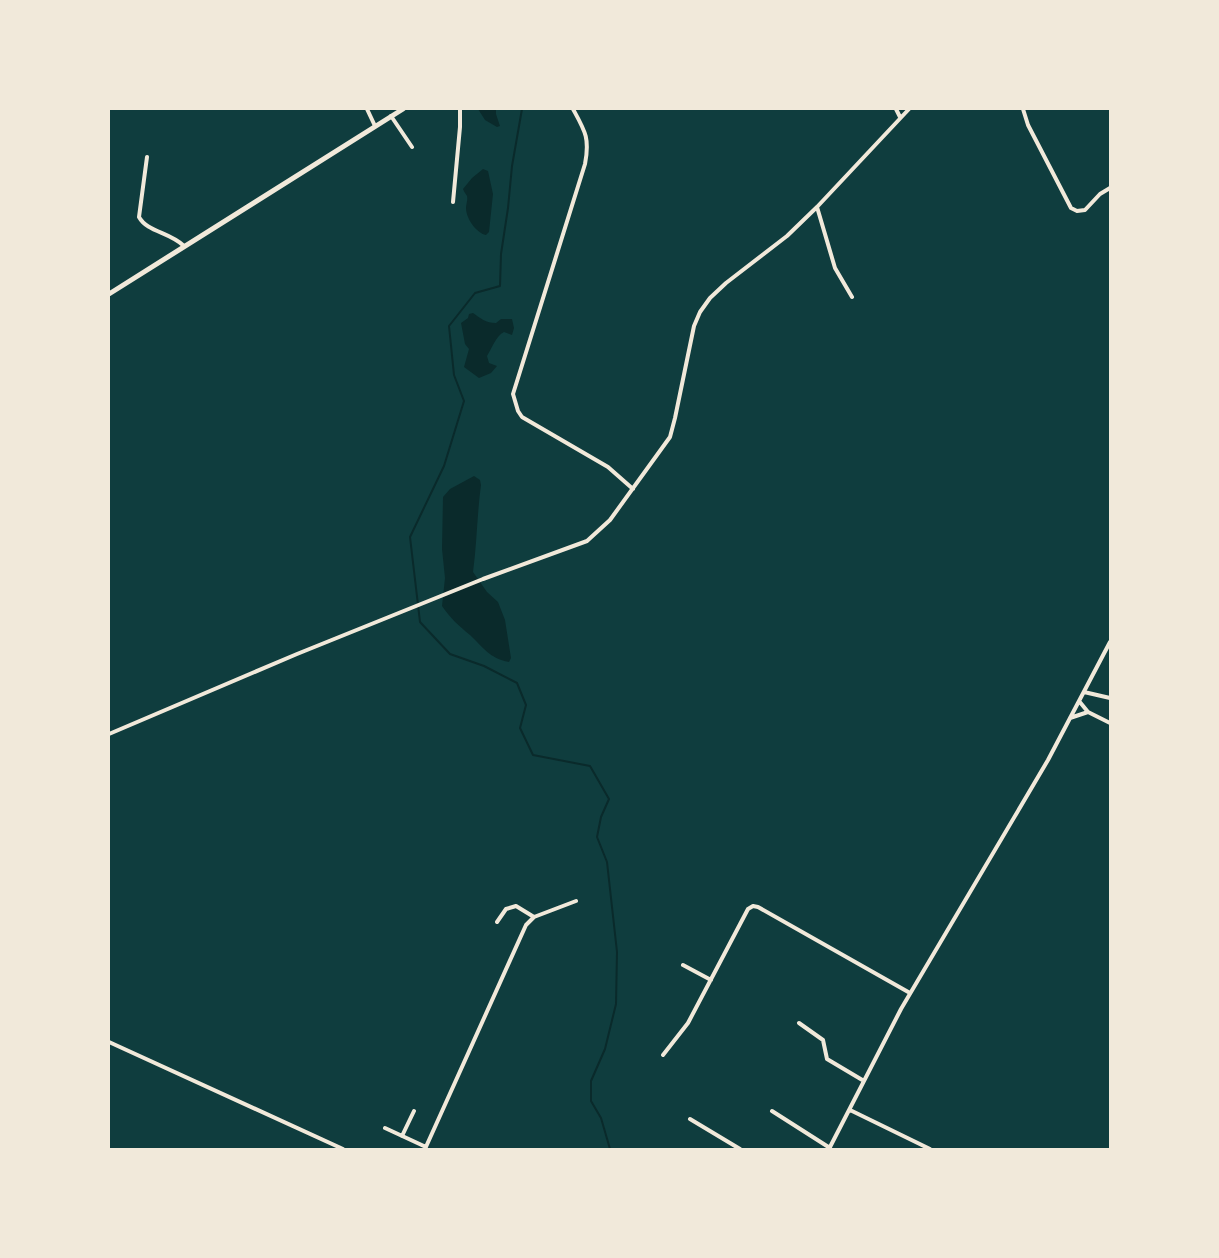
<svg xmlns="http://www.w3.org/2000/svg" width="1219" height="1258" viewBox="0 0 1219 1258" font-family="'Sofia Sans Condensed',sans-serif">
<rect width="100%" height="100%" fill="#0f3d3e"/>
<path fill="#0a2a2b" d="M478 109H496V114L500 126 497 127 485 120Z
M483 169 488 171 493 194 489 232 486 235C476 233 466 218 466 208 466 204 468 200 467 196 466 194 464 192 463 189L472 178Z
M473 313C480 318 486 323 496 323L501 319H512L514 328 512 335 504 332C496 336 492 348 487 356L489 363 497 366 491 373 479 378 464 367 469 349 465 344 461 323 468 318 469 314Z
M474 476 480 480 481 485C477 514 477 543 473 572L487 592 498 602 505 620 511 658 509 662C489 658 484 648 470 635 459 626 450 618 442 606L445 578 442 549 443 497 450 489Z"/>
<g fill="none" stroke-linecap="round" stroke-linejoin="round">
<path stroke="#0a2a2b" stroke-width="2" d="M522 109 512 166 508 208 501 254 500 286 475 293 449 326 454 375 464 401 444 466 410 537 420 622 450 654 484 666 517 683 526 705 520 728 533 755 590 766 609 799 601 817 597 837 607 862 617 952 616 1004 605 1049 591 1081V1101L601 1118 610 1149"/>
<path stroke="#f1e9da" stroke-width="4" d="M367 109 375 126
M573 109C585 131 590 138 585 164L513 394 518 411 522 417 608 467 633 489
M896 109 900 117
M1023 109 1028 125 1071 208 1077 211 1085 210 1100 194 1110 188
M391 116 412 147
M147 157 139 217C147 232 170 232 184 246
M453 202 460 127V109
M817 207 835 268 852 297
M1084 692 1110 698
M1079 701 1088 712
M1070 718 1088 712 1110 723
M109 734 297 654 483 579 587 541 610 520 670 437 675 418 694 326 700 312 710 298 726 283 787 236 817 207 909 109
M497 922 506 909 516 906 534 917
M683 965 711 980
M799 1023 823 1040 827 1059 864 1081
M109 1042 343 1149
M663 1055 688 1023 748 909 753 906 758 907 910 993
M850 1110 930 1149
M772 1111 830 1148
M690 1119 740 1149
M385 1128 426 1147
M402 1136 414 1111
M425 1149 526 925 534 917 576 901
M829 1149 901 1009 1048 760 1110 642"/>
<path stroke="#f1e9da" stroke-width="5" d="M109 294 403 109"/>
</g>
<rect width="1219" height="1258" fill="none" stroke="#f1e9da" stroke-width="220"/>
</svg>
